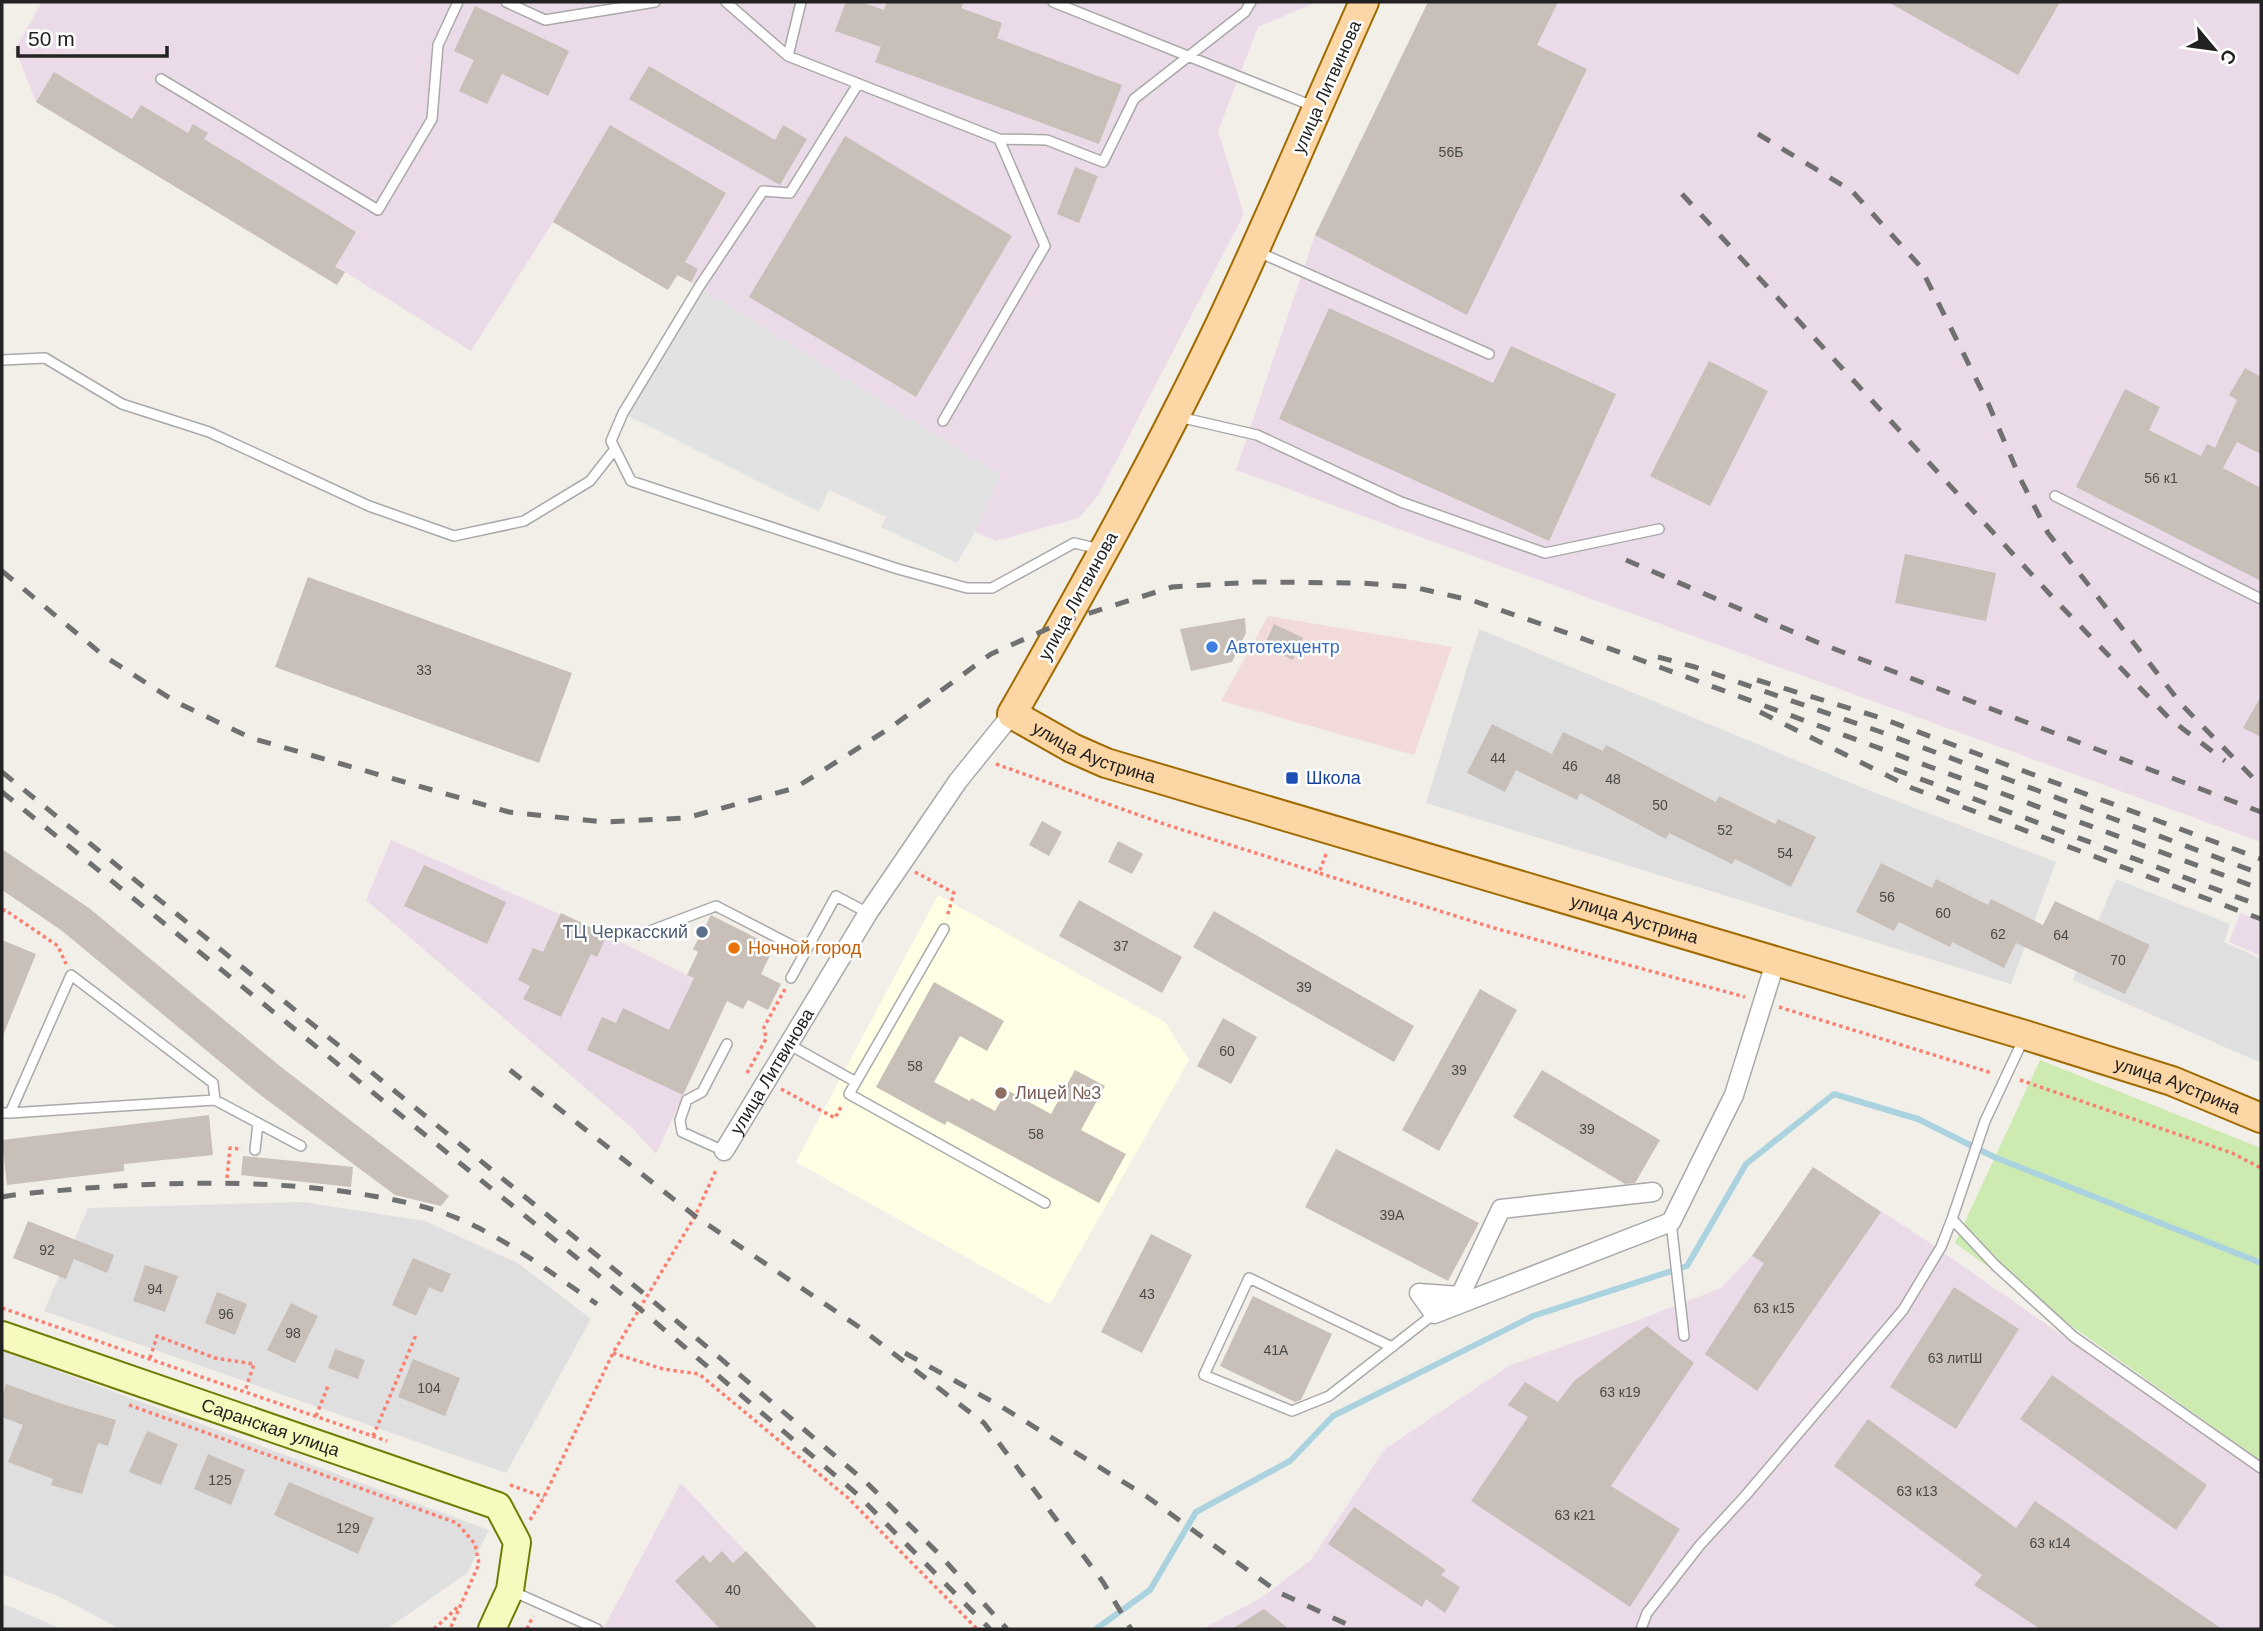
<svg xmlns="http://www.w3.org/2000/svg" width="2263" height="1631" viewBox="0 0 2263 1631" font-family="Helvetica,sans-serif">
<rect width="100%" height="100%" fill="#f2efe9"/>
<path fill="#e0dfdf" d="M1479 629 1873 792 2056 862 2011 984 1426 803Z
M2116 879 2230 924 2224 942 2261 959V1063L2073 980Z
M303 1202 425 1221 518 1263 591 1319 506 1473 44 1311 88 1208Z
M3 1351 489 1530 467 1573 387 1629H120L60 1597 2 1574Z
M2 1603 61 1629H2Z"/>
<path fill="#f2dad9" d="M1268 616 1452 647 1414 755 1221 701Z"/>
<path fill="#ebdbe8" d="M42 2H1317L1258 27 1218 131 1244 214 1099 494 1079 518 996 541 975 532 1000 475 678 275 668 290 553 222 471 351 345 272 337 285 36 102 15 49Z
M1428 2H2261V842L1236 470 1315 235Z
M391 840 607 935 729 996 656 1154 632 1128 366 900Z
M2240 913 2261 921V956L2229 942Z
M1813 1167 1924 1239 2261 1474V1629H1202L1261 1598 1311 1560 1384 1450 1510 1365 1628 1324 1721 1288 1752 1256Z
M681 1483 745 1551 818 1629H603Z"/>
<path fill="#ffffe5" d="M938 895 1165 1022 1189 1060 1050 1304 796 1162Z"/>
<path fill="#cdebb0" d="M2040 1060 2261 1148V1461L1955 1243Z"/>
<path fill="#e2e2e2" d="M699 287 1000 475 975 532 957 563 881 527 886 517 829 490 819 512 623 413Z"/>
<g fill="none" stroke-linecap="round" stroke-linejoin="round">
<path stroke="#aad3df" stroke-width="6" d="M1096 1629 1150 1590 1196 1512 1290 1461 1333 1416 1533 1316 1687 1266 1746 1164 1834 1094 1918 1119 1994 1157 2261 1263"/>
</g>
<path fill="#c7bfb8" d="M846 2H861L884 10 887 2H964L961 8 1002 23 997 38 1122 85 1099 144 875 62 881 47 835 31Z
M1428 2H1558L1537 45 1587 69 1467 315 1315 235Z
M1888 2H2060L2018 75Z
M475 6 569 51 548 96 502 74 487 104 459 91 474 60 454 51Z
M649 66 775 140 783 125 807 139 780 185 629 99Z
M54 72 132 119 141 105 188 133 193 124 208 133 204 139 356 232 335 267 345 272 337 285 36 102Z
M610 125 726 193 685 262 698 269 691 282 677 275 668 290 553 222Z
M845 136 1012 236 916 397 749 297Z
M1075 167 1098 176 1079 223 1057 214Z
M1329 308 1493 383 1511 346 1616 394 1549 541 1279 419Z
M1709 361 1768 391 1710 506 1650 476Z
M2245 368 2261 377V454L2237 442 2223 468 2261 488V581L2076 487 2125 389 2160 407 2149 430 2201 456 2207 444 2215 448 2237 400 2229 395Z
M1905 554 1996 573 1986 621 1895 603Z
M308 577 572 673 539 763 275 667Z
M1245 618 1246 633 1232 662 1191 671 1180 629Z
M1274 624 1303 638 1293 660 1264 646Z
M2261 696V737L2243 728Z
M1492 724 1552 754 1563 732 1603 751 1606 745 1716 802 1719 796 1775 824 1778 819 1816 837 1791 887 1735 859 1732 864 1669 833 1666 839 1580 793 1577 800 1516 770 1505 792 1467 773Z
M1042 821 1062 832 1049 856 1029 845Z
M1118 841 1143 854 1132 874 1108 862Z
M2 849 89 908 281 1067 449 1196 441 1206 395 1195 259 1094 61 930 2 890Z
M1881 863 1932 888 1936 879 1988 905 1991 899 2043 925 2055 901 2150 945 2125 994 2016 943 2004 968 1952 942 1950 947 1899 922 1894 931 1856 912Z
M424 865 506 902 487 944 404 906Z
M1079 900 1182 957 1162 993 1059 936Z
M1214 911 1414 1026 1394 1062 1193 947Z
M561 913 607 935 597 957 591 954 561 1017 523 999 530 986 518 980 533 948 543 952Z
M711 915 774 947 761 974 781 984 768 1010 748 1000 743 1009 727 1001 683 1095 587 1050 602 1017 616 1023 623 1008 669 1030 694 978 687 975 698 952 693 949Z
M2 940 36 954 2 1038Z
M934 982 1004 1021 987 1051 960 1036 934 1082 970 1101 971 1098 995 1111 1007 1090 1051 1114 1075 1070 1105 1086 1081 1130 1126 1154 1099 1203 947 1121 945 1125 876 1087Z
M1480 989 1517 1010 1439 1151 1402 1130Z
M1223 1018 1257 1037 1231 1084 1197 1066Z
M1542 1070 1660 1140 1635 1183 1625 1184 1513 1117Z
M209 1115 213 1155 124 1164V1171L7 1185 2 1140Z
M1336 1149 1479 1223 1448 1281 1305 1207Z
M243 1156 353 1167 351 1187 241 1175Z
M1813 1167 1881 1212 1757 1391 1705 1354 1764 1263 1752 1256Z
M28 1221 114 1255 107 1273 74 1259 66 1279 13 1258Z
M1151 1234 1192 1255 1142 1353 1101 1332Z
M413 1258 451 1274 442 1293 429 1287 416 1316 392 1305Z
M145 1265 178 1276 165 1312 133 1301Z
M1954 1287 2019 1329 1956 1429 1890 1387Z
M217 1292 247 1304 235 1335 205 1323Z
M1253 1296 1332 1334 1301 1400 1295 1402 1220 1366Z
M291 1303 318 1316 295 1363 267 1350Z
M1647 1326 1694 1363 1611 1486 1680 1529 1630 1607 1471 1501 1528 1417 1508 1405 1525 1382 1558 1402 1574 1381Z
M335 1349 365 1360 358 1379 328 1368Z
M413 1359 460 1378 445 1416 398 1397Z
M2052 1375 2207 1485 2176 1530 2020 1419Z
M6 1384 62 1404 116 1420 108 1446 98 1443 82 1494 51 1485 53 1479 8 1462 23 1425 2 1417V1397Z
M1868 1419 2016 1528 2035 1501 2222 1629H2040L1974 1585 1982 1575 1834 1466Z
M147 1431 178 1444 161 1485 129 1472Z
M208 1454 245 1470 231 1505 194 1489Z
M289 1482 374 1518 358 1554 274 1515Z
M1354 1507 1446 1570 1441 1575 1460 1587 1445 1613 1426 1599 1422 1607 1328 1544Z
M722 1551 733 1563 746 1551 818 1629H720L675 1581 703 1555 710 1563Z
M1264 1609 1289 1629H1232Z"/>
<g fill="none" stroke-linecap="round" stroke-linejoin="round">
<g stroke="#a9a9a9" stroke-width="12">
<path id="service" d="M506 2 545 20 655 2
M726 2 788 56 999 139 1045 246 943 421
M1053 2 1315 107
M788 56 801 2
M161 79 378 210 432 119 438 45 458 2
M858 84 790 193 763 191 699 287 623 413 611 441 631 481 898 569 967 588H992L1074 543 1100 549
M999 139 1047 140 1103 162 1134 99 1245 12 1251 2
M1256 251 1489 354
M2 360 45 358 122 404 209 432 369 506 454 536 524 521 590 481 615 449
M1179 417 1257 435 1401 502 1545 553 1659 529
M2055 496 2261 599
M944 929 849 1094 1045 1203
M639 935 716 906 805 952
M791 978 836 896 868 913
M2024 1038 1985 1121 1952 1219 1995 1265 2074 1337 2261 1468
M788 1044 856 1082
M2 1113H10L71 975 213 1083 215 1100
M10 1113 215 1100 301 1146
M255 1150 258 1123
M724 1151 682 1132 680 1120 687 1100 702 1092 727 1044
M1671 1222 1684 1336
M1392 1347 1249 1278 1204 1375 1292 1411 1329 1396 1434 1314
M512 1591 597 1629
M1641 1629 1647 1613 1700 1545 1746 1495 1903 1310 1941 1247 1952 1219"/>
</g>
<g stroke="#a9a9a9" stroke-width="21">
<g id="minor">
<path id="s1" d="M724 1151 868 913 958 781 1012 714"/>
<path d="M1653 1192 1501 1209 1460 1296 1419 1293 1434 1314 1671 1222 1734 1095 1776 960"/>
</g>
</g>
<g stroke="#707d05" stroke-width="30">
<g id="secondary">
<path id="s2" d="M2 1335 498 1506 517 1542 510 1590 492 1629"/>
</g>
</g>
<g stroke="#a06b00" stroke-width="32">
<g id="primary">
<path id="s3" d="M1364 2C1315 111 1269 222 1217 331 1154 462 1084 588 1012 714L1072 748 1106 763 2025 1035 2172 1081 2261 1118"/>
</g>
</g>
<path stroke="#fa8072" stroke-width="3.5" stroke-dasharray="3.5 3.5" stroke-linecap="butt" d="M996 764 1164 824 1319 873
M1326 854 1319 873 1494 928 1745 997
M915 872 954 893 947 917
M2 911 5 910 58 946 66 964
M1779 1007 1992 1073
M747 1073 766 1039 764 1027 785 989
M2020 1080 2232 1153 2261 1168
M781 1089 835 1118 842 1105
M227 1178 230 1148 242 1149
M2 1308 387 1441
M613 1353 663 1369 699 1374 848 1498 977 1629
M150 1358 157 1336 215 1358 254 1364 245 1391
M129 1405 457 1523 475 1544 479 1564 450 1629
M316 1416 328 1386
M373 1436 416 1335
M510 1485 544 1497
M530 1520 544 1497 613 1353 695 1216 717 1168
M434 1629 460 1605
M527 1629 533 1616"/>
<use href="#service" stroke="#fff" stroke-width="9"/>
<use href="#minor" stroke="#fff" stroke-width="18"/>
<use href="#secondary" stroke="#f7fabf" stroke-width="26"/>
<use href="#primary" stroke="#fcd6a4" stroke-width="28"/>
<path stroke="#707070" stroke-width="5" stroke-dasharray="14 14" stroke-linecap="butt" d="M1758 134 1852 191 1920 266 1988 403 2020 478 2048 533 2182 705 2261 786
M1682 194 2058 603 2170 719 2225 761
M1626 560 1819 643 2261 812
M2 571 104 656 176 702 251 738 509 812 603 822 686 818 795 788 890 728 991 654 1065 621 1172 587 1255 582 1362 583 1413 587 1474 601 1570 634 2261 889
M1658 657 1695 667 1881 732 2261 874
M1757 680 1878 717 2261 859
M1760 712 1912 788 2261 919
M1894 769 2261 906
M2 772 647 1296 867 1483 938 1553 1007 1629
M2 792 640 1309 857 1494 990 1629
M510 1070 695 1216 859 1327 984 1423 1103 1582 1131 1629
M2 1197C30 1192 58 1191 87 1188 174 1182 261 1180 348 1192 388 1198 429 1205 466 1222 513 1243 555 1276 597 1304
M905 1353 1002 1407 1146 1496 1278 1592 1357 1629"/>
</g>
<circle fill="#3f7fe0" stroke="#fff" stroke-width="2.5" cx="1212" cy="647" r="7"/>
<rect fill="#1a4fb4" stroke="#fff" stroke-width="2.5" x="1285" y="771" width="14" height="14" rx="3.5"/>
<circle fill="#5c6f8a" stroke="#fff" stroke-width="2.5" cx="702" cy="932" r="7"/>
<circle fill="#e8710a" stroke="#fff" stroke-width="2.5" cx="734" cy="948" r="7"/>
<circle fill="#8d6e63" stroke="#fff" stroke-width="2.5" cx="1001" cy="1093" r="7"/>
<g text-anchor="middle" stroke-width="5" stroke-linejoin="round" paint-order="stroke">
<g font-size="14" fill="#4b4948">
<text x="1451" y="157">56Б</text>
<text x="2161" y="483">56 к1</text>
<text x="424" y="675">33</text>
<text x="1498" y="763">44</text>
<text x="1570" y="771">46</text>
<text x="1613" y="784">48</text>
<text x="1660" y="810">50</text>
<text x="1725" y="835">52</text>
<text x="1785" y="858">54</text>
<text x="1887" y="902">56</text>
<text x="1943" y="918">60</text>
<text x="1998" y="939">62</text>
<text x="2061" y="940">64</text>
<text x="1121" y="951">37</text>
<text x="2118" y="965">70</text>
<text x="1304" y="992">39</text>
<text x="1227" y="1056">60</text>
<text x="915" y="1071">58</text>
<text x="1459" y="1075">39</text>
<text x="1587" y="1134">39</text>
<text x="1036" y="1139">58</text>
<text x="1392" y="1220">39А</text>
<text x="47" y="1255">92</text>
<text x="155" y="1294">94</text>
<text x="1147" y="1299">43</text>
<text x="1774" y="1313">63 к15</text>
<text x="226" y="1319">96</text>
<text x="293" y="1338">98</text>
<text x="1276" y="1355">41А</text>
<text x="1955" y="1363">63 литШ</text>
<text x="429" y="1393">104</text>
<text x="1620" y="1397">63 к19</text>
<text x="220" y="1485">125</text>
<text x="1917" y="1496">63 к13</text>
<text x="1575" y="1520">63 к21</text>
<text x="348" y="1533">129</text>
<text x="2050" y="1548">63 к14</text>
<text x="733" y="1595">40</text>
</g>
<g font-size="18" fill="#222" stroke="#fff">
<text transform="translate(1327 87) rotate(-66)" y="6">улица Литвинова</text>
<text transform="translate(1078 596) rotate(-61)" y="6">улица Литвинова</text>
<text dy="6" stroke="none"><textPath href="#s3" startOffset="886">улица Аустрина</textPath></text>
<text dy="6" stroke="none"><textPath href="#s3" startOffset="1452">улица Аустрина</textPath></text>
<text dy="6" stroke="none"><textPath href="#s1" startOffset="93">улица Литвинова</textPath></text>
<text dy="6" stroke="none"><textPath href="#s3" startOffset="2020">улица Аустрина</textPath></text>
<text dy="6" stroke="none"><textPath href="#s2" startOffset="284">Саранская улица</textPath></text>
</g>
<g font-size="18" fill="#366cbe" stroke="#fff" text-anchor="start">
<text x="1226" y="653">Автотехцентр</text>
</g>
<g font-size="18" fill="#164399" stroke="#fff" text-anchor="start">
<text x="1306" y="784">Школа</text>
</g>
<g font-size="18" fill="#4e5e75" stroke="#fff" text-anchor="end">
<text x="688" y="938">ТЦ Черкасский</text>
</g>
<g font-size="18" fill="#c56008" stroke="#fff" text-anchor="start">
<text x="748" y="954">Ночной город</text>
</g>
<g font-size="18" fill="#785e54" stroke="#fff" text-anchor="start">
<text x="1015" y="1099">Лицей №3</text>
</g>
</g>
<rect width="2263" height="1631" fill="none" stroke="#222222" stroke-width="7"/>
<g transform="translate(2214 49) rotate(119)" stroke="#ffffff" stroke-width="5" paint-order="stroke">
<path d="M0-5L12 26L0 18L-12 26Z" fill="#222222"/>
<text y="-10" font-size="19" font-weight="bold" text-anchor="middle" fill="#222222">С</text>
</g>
<path d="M18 46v10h149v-10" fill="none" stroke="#222222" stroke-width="3.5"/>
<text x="28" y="46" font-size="21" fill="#222222" stroke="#ffffff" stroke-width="5" paint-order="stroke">50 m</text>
</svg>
